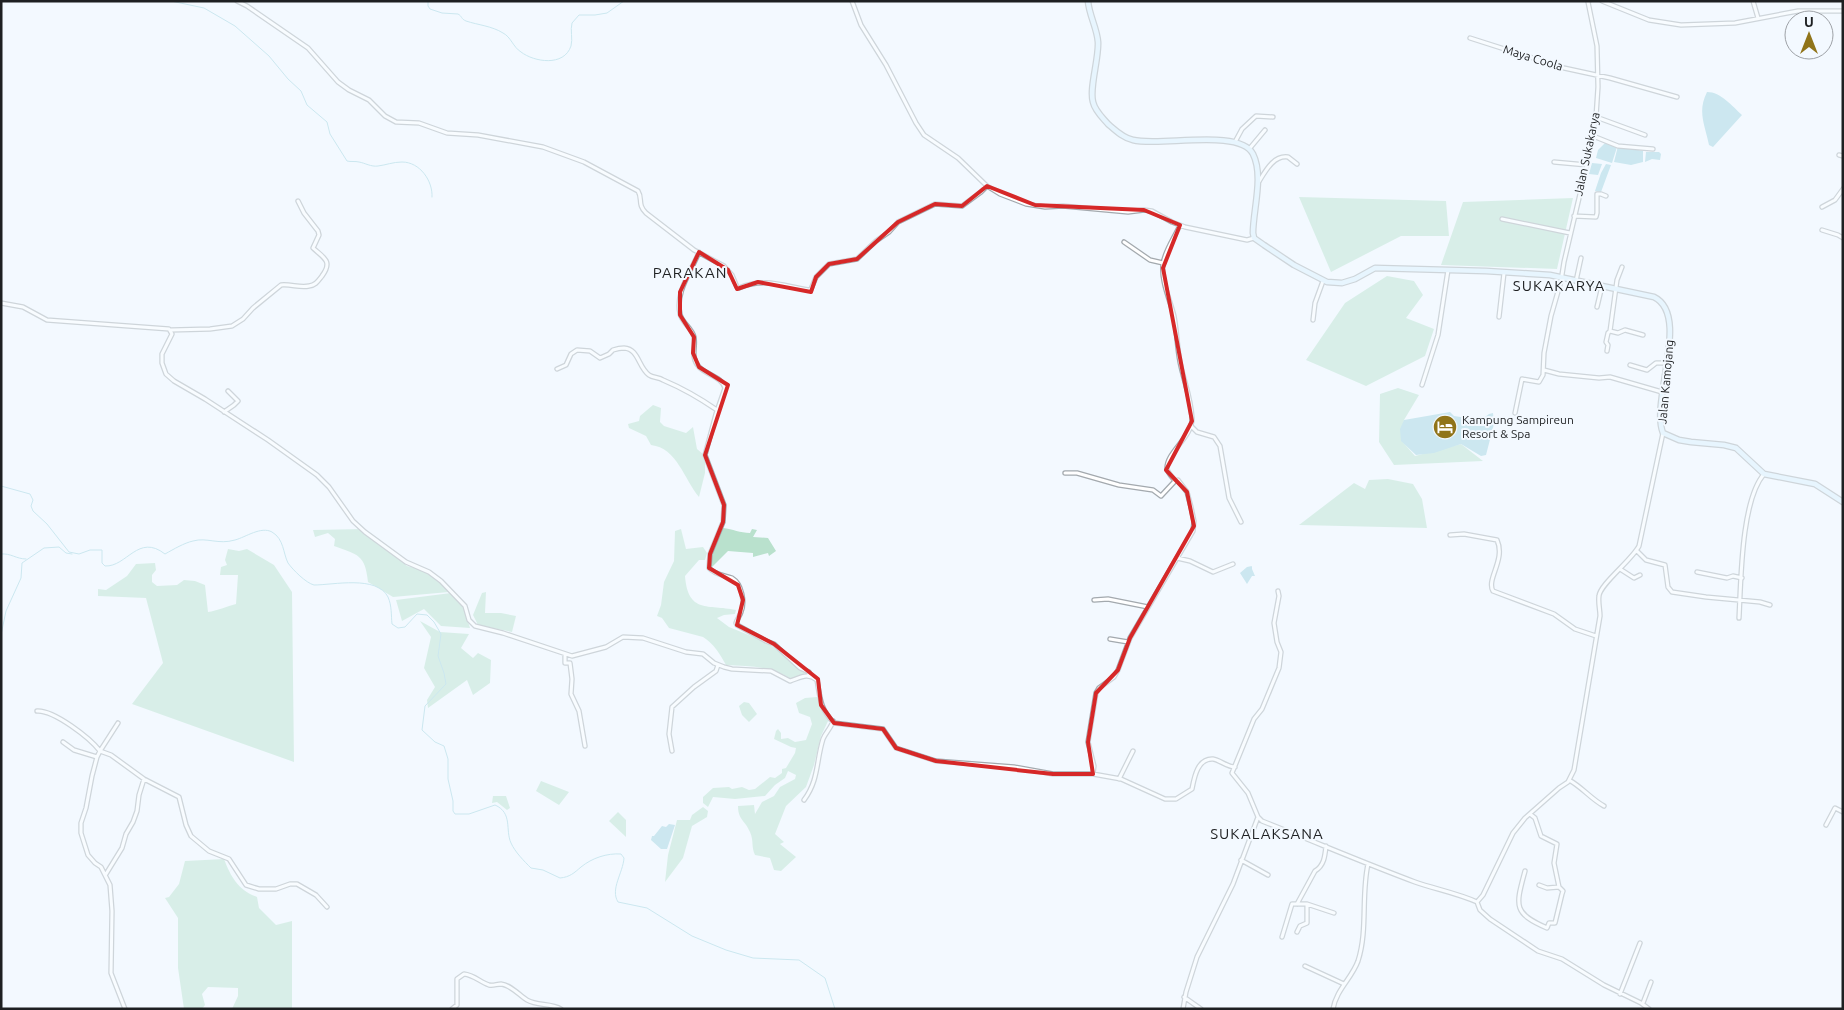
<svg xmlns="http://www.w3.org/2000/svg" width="1844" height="1010" viewBox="0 0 1844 1010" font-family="Ubuntu,sans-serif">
<rect width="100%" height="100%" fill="#f3f9ff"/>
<path fill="#b9e1cd" d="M1299 197 1446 201 1449 236H1401L1331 272Z
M1573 198 1557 269 1441 265 1463 202Z
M1387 276 1414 281 1423 295 1406 318 1434 329 1425 356 1366 386 1306 360 1345 303Z
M1398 388 1419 395 1404 420 1401 440 1415 456 1461 444 1483 461 1394 465 1379 442 1380 394Z
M653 405 661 408 660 422 664 426 686 433 693 427 697 449 703 454 705 462V473L699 497C684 479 677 448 651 445L646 436 629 428 628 424 639 421 640 416Z
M1388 479 1413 484 1422 499 1427 528 1299 525 1354 483 1365 489 1369 480Z
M723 528C733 529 740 533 750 533L752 529 757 530 753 537 768 538 776 551 769 556 768 553 753 557V553L728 551 711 568 712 552Z
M364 529 379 539 407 566 434 573 449 592 393 597 368 582C365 554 358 555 334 546L335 539 328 533 315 537 313 530Z
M681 529 686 549 703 547 707 553 705 560H699L685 576C688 614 708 604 736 610L735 614 724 615 717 618 729 627 768 643 806 673 791 679C772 666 748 666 726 665 720 654 714 644 703 637L669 628 662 618 657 616 661 605 664 582 674 561 675 531Z
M228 549 239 551 247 549 274 565 292 592 294 762 132 704 163 663 146 598 98 596V589L106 590 127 576 136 564 155 563 156 570 152 575V582L157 586 177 585 184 580 195 581 205 585 208 612C217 611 227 606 236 604L238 575H220L221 567 227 565 225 560Z
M486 592 485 613H501L516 616 512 632 478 625 473 615 482 593Z
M451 593 464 608 470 628 441 626 424 609 402 621 396 600Z
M420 621 440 632 469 634 461 648 473 658 478 653 491 660 490 683 473 695 467 680 428 708 427 700 435 687 424 668 431 637Z
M817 697 829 719 821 736 814 765 806 787 786 806 775 834 784 842 780 844 796 857 781 871 774 870 770 858 755 855C751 847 754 841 750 832 745 820 738 820 738 806L754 805 755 814 762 802 774 796 780 787 795 779 796 775 788 771 785 778 775 785 765 796 735 799 713 797 708 807 703 803V797L713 788 729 787 732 789 742 787 749 790 755 789 770 777 775 778 782 773V769L786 768 795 753 796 748 791 747 774 739 776 731 778 729 781 733V739L788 738 795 742 806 740 812 724 810 717 799 713 796 703 805 698Z
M744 702 749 703 757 714 749 722 742 715 739 706Z
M541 781 569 792 559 805 536 791Z
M493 796H506L510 808 507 810 497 802 492 803Z
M703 807 708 811 707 817 692 826 683 858 665 882 668 855 677 820H690L692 815Z
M618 812 626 820V837L609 821Z
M224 859C231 877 238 890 257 897L259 908 276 925 292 921V1009H232L238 996V988L208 987 202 994 205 1005 202 1009H184L178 968V918L165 898 169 897 179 884 185 861Z"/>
<path fill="#9dd1dd" d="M1707 92C1721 92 1732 106 1742 115L1713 147 1709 145C1705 125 1697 112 1707 92Z
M1605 143 1617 147 1612 163 1596 158 1598 150Z
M1618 146 1643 151V162L1631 165 1614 162Z
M1646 152H1659L1661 154 1660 160 1652 159 1645 162Z
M1592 163 1602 164 1598 175 1589 174Z
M1606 164 1611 165 1601 192 1595 191 1601 173Z
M1450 412 1454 416 1480 420 1481 423H1485V417L1489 414 1493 413 1494 424 1486 455 1481 456 1461 444 1434 453 1416 455 1401 441 1400 429 1404 420Z
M1252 564V569L1255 576H1252L1247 584 1240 573 1247 567 1252 566Z
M669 824 675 825 667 849H661L651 840 652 836H654L662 826 666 827Z"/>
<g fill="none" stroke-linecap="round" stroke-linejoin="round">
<path stroke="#9dd1dd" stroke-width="1" d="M171 1 204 8 235 26 269 56 288 79 301 91 307 105 327 122 330 134 347 161C351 162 355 161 359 162 365 163 371 167 378 166 386 165 393 162 402 162 420 162 433 181 432 197
M428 1V6L430 9 442 13 458 14C462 16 461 19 466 21 478 25 492 26 503 33 511 37 513 47 521 52 534 62 564 67 571 46 573 39 570 30 572 23L579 15H595L607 13 624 1
M1 486 30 494 33 500 31 506 33 511 47 524 69 552 79 554 90 550H102V563L105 566C127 567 138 533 165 554 174 549 184 543 193 541 207 537 218 545 235 540 246 537 261 526 272 532 284 539 283 553 288 563 293 570 306 583 314 585 333 585 377 575 388 597 392 606 391 615 392 624L398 628 405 627 417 614 427 615 434 622 441 634 438 656 444 673 446 684 425 706 422 730 435 742 444 746 448 759V779L453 801V811L455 814H469L495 805C513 813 505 830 511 843 515 852 524 861 531 868L543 870 560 878C570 877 574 873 581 867 592 858 607 853 621 854L624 858C623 873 610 889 618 902L647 908 692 936 726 950 753 958 799 960 825 978 835 1009
M1 554C11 553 16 559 26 559
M1 635 6 611 21 578 22 563 44 548 59 547 66 553 72 554"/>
<g stroke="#a3a9ae" stroke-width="5.5">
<path id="street" d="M237 1 247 6 308 48 338 82 349 90 369 100 385 116 396 122 419 123 447 133 478 135 543 147 584 162 638 191C643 199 637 204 646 213L694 250 724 266 732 275 737 287 739 288C764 277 783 286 809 290L811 289 816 277 829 264 857 259 876 241 889 232 898 222 935 204 962 206 981 192 987 186
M852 1 861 25 886 65 916 123 924 135 958 158 987 186 1000 194 1026 204 1045 207 1063 206 1128 212 1144 210 1152 211 1172 222 1185 227 1247 240 1254 238
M1602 1 1649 20 1681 25 1735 23 1798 11H1843
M1753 1 1758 18
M1470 38 1564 68 1610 78 1677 97
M1596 117 1645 135
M1593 136 1618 146 1653 149
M1235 142 1242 129 1256 116 1273 117
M1250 148 1265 130
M1839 155 1843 156
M1554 162 1587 165
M1258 183C1265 172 1273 155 1288 157L1297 164
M1822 207 1835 200 1843 189
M1574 216 1596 217 1597 213V194H1601L1606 196
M1502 219 1570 233
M1822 230 1838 235 1843 238
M1124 242 1150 260 1163 263
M699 252C691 272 675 292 680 314 682 323 692 328 694 337 696 348 690 357 699 367 707 375 722 377 725 388L716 414 705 455 724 505 723 522 710 554 709 568C715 575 724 575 732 578 742 584 745 602 741 612 740 616 737 619 736 623L737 625 766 641 774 644 800 668 809 672V675
M1576 281 1581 258
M1 303 23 307 47 320 169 329 172 334 162 354V363L166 374 174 381 205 399 268 440 317 475 329 487 353 521 365 532 406 562 429 572 441 581 465 606 469 620 475 626 503 633 572 656 606 647 623 637 643 638 686 652 703 654 714 663 724 667 732 669 771 671 790 681C800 678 807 672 817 680 820 698 820 709 834 723L883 729 896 748 936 761 1014 767 1053 774H1093L1121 779 1165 799H1176L1192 789C1194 779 1197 758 1213 759 1220 760 1227 767 1235 767
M1597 307 1602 286
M1499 317 1504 273
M1313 320 1315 303 1323 281
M171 330 210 329 232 326 243 319 253 308 281 285C291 284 300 288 309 286 316 285 318 281 322 276 333 261 324 258 313 248L319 235 318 231 304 213 298 201
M1610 331 1618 333 1625 330 1643 335
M1607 351 1608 345 1606 342 1608 333 1610 331 1617 280 1622 267
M1630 365 1647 370 1656 363H1667
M557 369 566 365 571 354 577 350 590 351 600 358 609 354 613 350C616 349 621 348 624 348 639 349 638 367 649 375 653 378 659 377 663 380 682 388 701 399 717 410
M1544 370 1559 374 1599 378 1610 377 1662 392
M1422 385 1438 335 1448 270
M224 412 234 405 238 401 228 391
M1515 413 1522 379 1539 382 1543 375 1544 353 1551 316 1561 281 1564 262 1592 143 1596 117 1598 87 1597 46 1588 2 1589 1
M1191 426 1197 432 1214 437 1220 446 1229 498 1241 522
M1065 473H1077L1119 485 1153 490 1161 496 1175 481
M1450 535 1464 534 1497 540C1506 560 1486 579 1493 591L1554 614 1575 629 1596 636
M1637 551 1646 560 1665 565 1668 587 1672 592 1706 597 1760 602 1770 605
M1177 558 1190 561 1213 572 1233 564
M1620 569 1634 578 1640 575
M1697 572 1727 578 1733 576 1742 578
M1278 591 1279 596 1274 623 1277 642 1281 652 1279 668 1262 709 1254 719 1232 773 1248 793 1258 817 1262 821C1313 841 1364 863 1415 882 1435 889 1457 893 1477 902L1480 910 1490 919 1538 951 1562 959 1604 985 1641 1003 1649 1009
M1094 600 1108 599 1148 607
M1739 618C1741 581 1741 501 1764 474
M1110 639 1128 642
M565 655V663H570L572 679 571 694 579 711 585 746
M37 711C54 710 90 738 100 751L118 723
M63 742 74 750 97 757
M672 751 669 734 672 707 694 687 716 671 718 665
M1093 774 1094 766 1088 742 1096 693 1099 688 1114 677 1118 670 1130 638 1193 531 1194 521 1191 507 1187 492 1178 480 1175 481C1173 478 1168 473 1167 469 1166 452 1193 437 1192 418 1191 397 1184 382 1180 362 1177 347 1177 331 1174 316 1170 300 1161 281 1163 264 1165 250 1175 237 1180 225
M1119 779 1133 751
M1569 780C1582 787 1591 799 1604 806
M804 800C819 780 816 761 823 739 826 732 831 728 833 721
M1530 814 1535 818 1541 836 1557 844 1554 863 1559 887 1547 888 1539 885
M1826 825 1835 808 1843 812
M1241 860 1268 875
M1525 871C1516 905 1512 913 1547 928L1549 923H1555L1562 894 1563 891 1559 887
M106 874 122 848 126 834 133 822 137 811 139 795 144 779
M1477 902 1483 895 1513 833 1525 818 1559 788 1568 782 1574 770 1600 616C1600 609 1598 603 1599 596 1600 584 1632 560 1639 546L1663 433
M1297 904 1315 871C1324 866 1325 856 1326 846
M1297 932 1300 926 1307 923V904
M1282 937 1292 904H1307L1334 913
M1305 966 1344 984
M1620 994 1640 943
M1184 997 1201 1009
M1643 1003 1651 982
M125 1009 111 973 112 911 110 885 101 867 95 863 88 855 81 833V823L86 808 92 776 97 757 100 751 111 755 144 779 179 797 186 825 191 836 209 851 229 859 246 885 259 889H276L290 884H297L316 895 327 907
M452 1009 457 1005V979L464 974C474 975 480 982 489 985 493 986 497 984 501 984 511 985 519 995 527 1000 537 1006 551 1003 561 1009
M1183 1009 1186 992 1197 957 1233 884 1258 817
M1333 1009C1336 990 1352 978 1358 961 1368 930 1361 896 1368 864"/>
</g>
<g stroke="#a3a9ae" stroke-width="7">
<path id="secondary" d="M1088 1C1089 15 1097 28 1098 42 1099 59 1089 88 1093 102 1095 111 1102 117 1108 124 1115 130 1123 138 1133 140 1159 147 1240 128 1253 154 1264 176 1253 210 1253 233L1254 238 1264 245 1294 265 1327 282 1342 283 1355 279 1375 268 1486 271 1550 275 1654 297C1691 315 1650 401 1663 433L1679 440 1691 442 1724 445 1736 448 1764 474 1815 484 1843 502"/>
</g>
<use href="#street" stroke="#fff" stroke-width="3"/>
<use href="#secondary" stroke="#d9f0fc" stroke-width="4.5"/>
</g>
<path d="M0 0H1844V1010H0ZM987 186 1035 205 1144 210 1180 225 1163 268 1192 421 1166 470 1187 492 1194 526 1130 638 1118 670 1096 693 1088 742 1093 774H1053L936 761 896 748 883 729 834 723 821 705 818 679 774 644 737 625 743 600 738 585 709 568 710 554 723 522 724 505 705 455 728 385 699 367 693 353 694 337 680 315V292L699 252 728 270 737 289 758 282 811 292 816 277 829 264 857 259 898 222 935 204 962 206Z" fill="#f3f9ff" fill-opacity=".55" fill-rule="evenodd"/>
<path fill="none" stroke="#d62828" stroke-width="4" stroke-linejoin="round" d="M987 186 1035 205 1144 210 1180 225 1163 268 1192 421 1166 470 1187 492 1194 526 1130 638 1118 670 1096 693 1088 742 1093 774H1053L936 761 896 748 883 729 834 723 821 705 818 679 774 644 737 625 743 600 738 585 709 568 710 554 723 522 724 505 705 455 728 385 699 367 693 353 694 337 680 315V292L699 252 728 270 737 289 758 282 811 292 816 277 829 264 857 259 898 222 935 204 962 206Z"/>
<defs>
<g id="hotel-disc" transform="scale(1.25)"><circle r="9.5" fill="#907419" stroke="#f3f9ff"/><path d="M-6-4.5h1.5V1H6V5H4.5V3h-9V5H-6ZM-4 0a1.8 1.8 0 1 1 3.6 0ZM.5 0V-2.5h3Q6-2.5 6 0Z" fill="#fff"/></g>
</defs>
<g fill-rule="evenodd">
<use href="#hotel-disc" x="1445" y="427"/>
</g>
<g text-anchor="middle" stroke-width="4" stroke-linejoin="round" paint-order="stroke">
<g font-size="12" fill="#1e2022" stroke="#f3f9ff">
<text transform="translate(1533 58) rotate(17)" y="4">Maya Coola</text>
<text transform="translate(1587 154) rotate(-78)" y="4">Jalan Sukakarya</text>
<text transform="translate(1666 382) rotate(-85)" y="4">Jalan Kamojang</text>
</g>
<g font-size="12" fill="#1e2022" stroke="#f3f9ff" text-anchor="start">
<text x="1462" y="424">Kampung Sampireun<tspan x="1462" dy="14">Resort &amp; Spa</tspan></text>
</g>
<g font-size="15" letter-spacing="1" fill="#1e2022" stroke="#f3f9ff">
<text x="690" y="278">PARAKAN</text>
<text x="1559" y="291">SUKAKARYA</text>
<text x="1267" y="839">SUKALAKSANA</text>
</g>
</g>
<rect width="1844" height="1010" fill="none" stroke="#1e2022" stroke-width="5"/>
<g transform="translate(1809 35)"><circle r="24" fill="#f3f9ff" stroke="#9ea2a7"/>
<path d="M0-4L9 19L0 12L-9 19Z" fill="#907419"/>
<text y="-8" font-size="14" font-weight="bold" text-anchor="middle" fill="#1e2022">U</text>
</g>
</svg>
